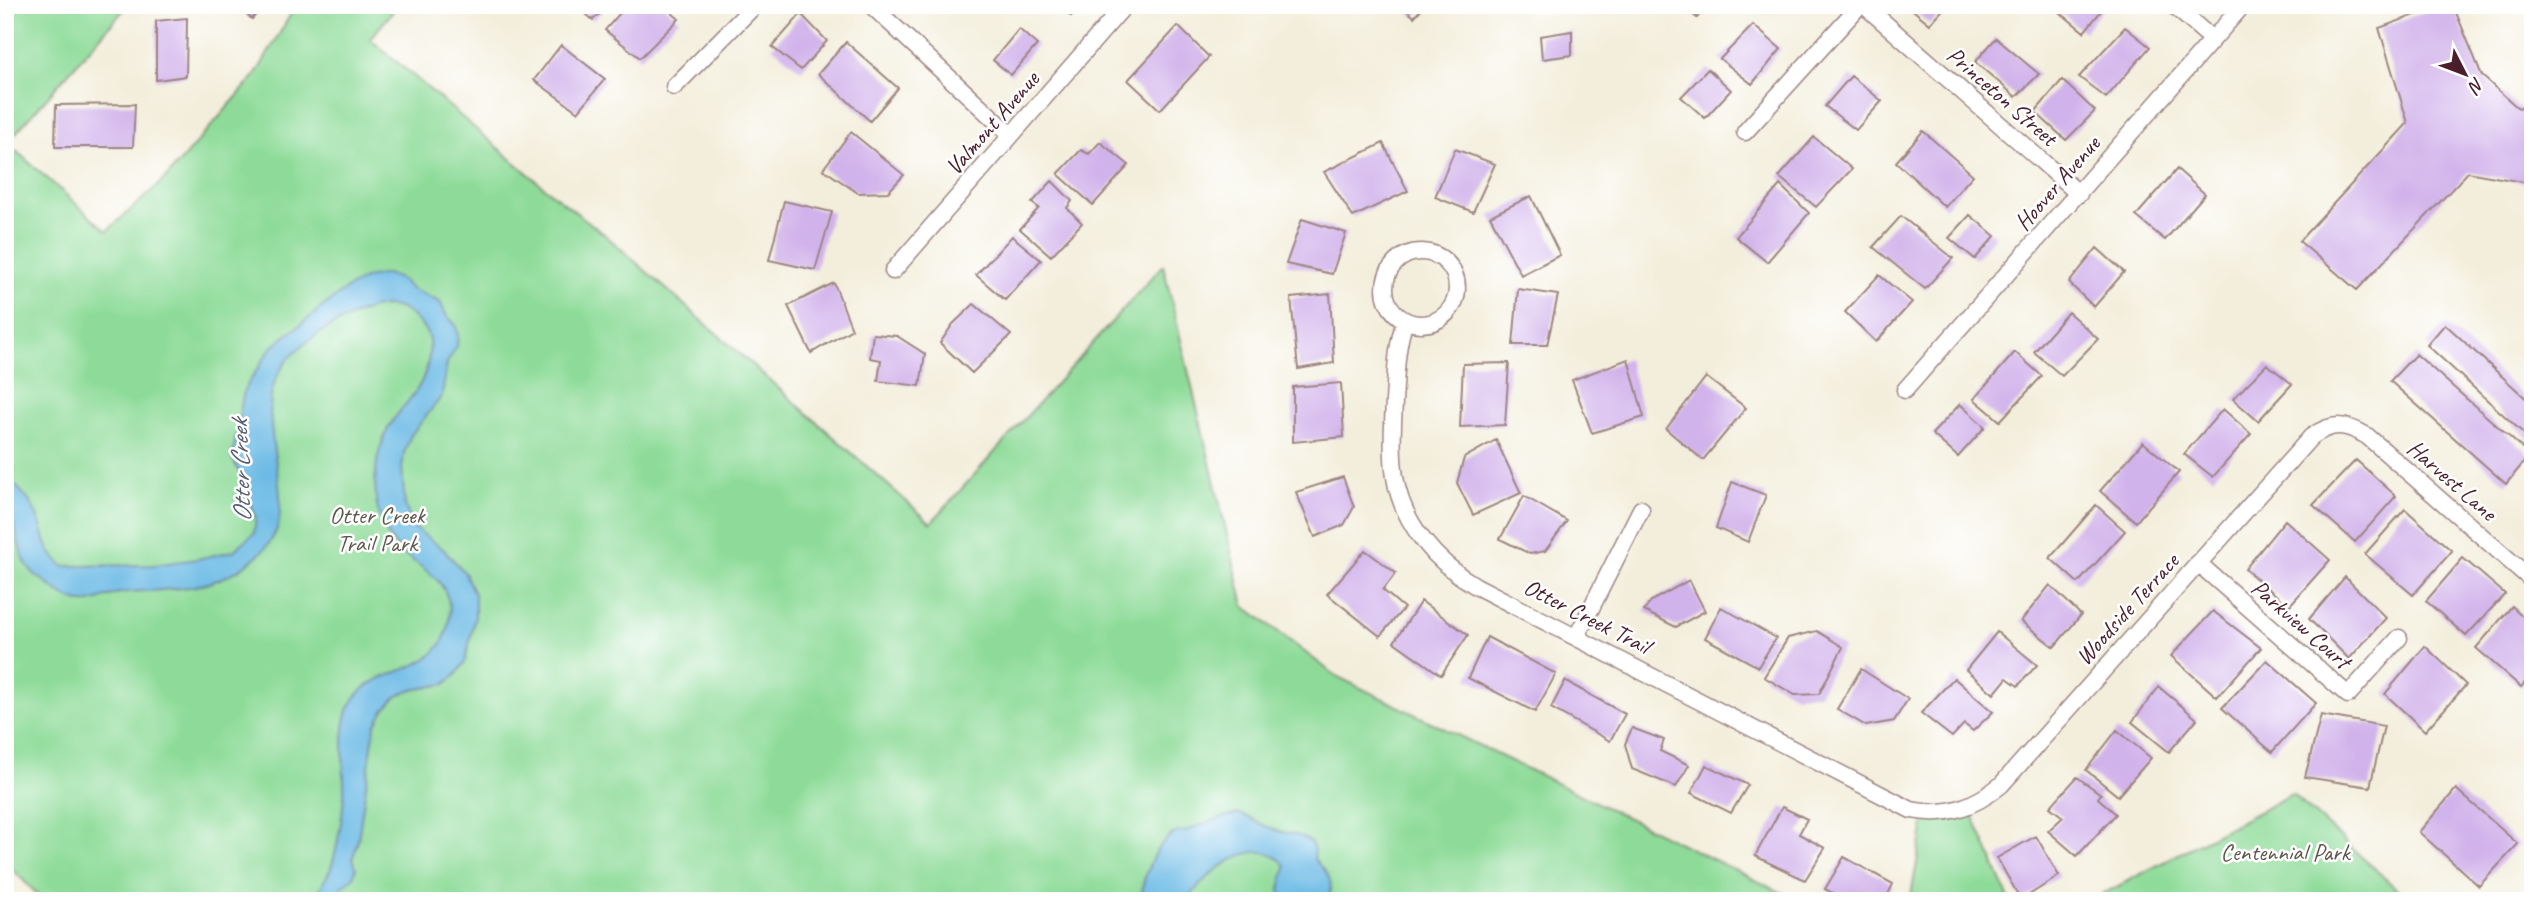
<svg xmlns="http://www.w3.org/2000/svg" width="2538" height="906" viewBox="0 0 2538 906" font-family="Caveat,sans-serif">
<rect width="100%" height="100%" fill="#fff"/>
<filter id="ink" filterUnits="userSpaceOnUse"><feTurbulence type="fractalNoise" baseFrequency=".0143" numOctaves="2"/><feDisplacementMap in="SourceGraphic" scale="14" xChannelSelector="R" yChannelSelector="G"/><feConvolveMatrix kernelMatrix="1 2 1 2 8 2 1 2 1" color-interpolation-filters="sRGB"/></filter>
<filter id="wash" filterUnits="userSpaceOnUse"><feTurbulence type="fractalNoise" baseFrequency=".00686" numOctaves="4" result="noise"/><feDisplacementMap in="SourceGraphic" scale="28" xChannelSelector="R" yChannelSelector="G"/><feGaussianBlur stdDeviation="1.57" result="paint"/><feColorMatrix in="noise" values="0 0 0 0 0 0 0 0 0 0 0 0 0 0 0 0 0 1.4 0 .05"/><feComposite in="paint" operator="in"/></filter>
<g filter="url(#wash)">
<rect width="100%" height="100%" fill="#f3eedb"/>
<path fill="#8edb99" stroke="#6c7d62" stroke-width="2" d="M5 5H128L7 143 107 231 165 179 255 76 296 5H398L370 39 551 193 604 234 931 523 1163 265 1244 606 1336 676 1799 901H44L5 862Z
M2292 794 2410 901H2090Z
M1969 806 2010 901H1910L1926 813Z"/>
<path fill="#6bbae5" stroke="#5a6c88" stroke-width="2" d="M387 274 402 280 411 289 440 302 446 315 455 324 458 334 457 346 447 363 442 396 411 435 404 453 402 468 405 507 415 528 444 550 465 573 475 596V618L465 662 456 675 445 684 407 691 395 698 383 711 375 726 358 840 353 858 356 868 353 878 341 888 338 901H314C319 890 325 880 330 870 337 854 343 812 344 794 345 768 338 727 351 704 374 663 432 679 447 631 449 622 451 613 449 604 444 575 417 567 399 549 387 537 380 522 377 506 373 481 375 460 384 437 394 413 408 405 419 386 427 372 434 346 426 332 423 326 417 321 412 316 399 304 383 304 367 310 334 322 288 347 275 381 267 401 271 423 273 443 276 467 283 496 279 520 277 534 268 547 258 555 224 586 192 588 148 591 138 591 129 592 120 593 103 596 91 607 73 600 61 596 49 584 38 577 21 564 20 547 15 528 12 519 6 510 5 502 4 493 5 483 5 474 18 488 31 500 38 518 49 543 40 545 63 566L155 565 197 559 233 551 254 533 256 518 245 484 232 458 244 390 271 348 326 304 346 289 366 278Z
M1239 814C1252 818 1262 825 1275 830 1291 836 1318 833 1314 859 1327 875 1336 878 1327 901H1282L1280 889 1286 866C1257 829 1205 874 1187 901H1143C1138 883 1157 841 1175 833 1178 832 1182 832 1186 831 1204 824 1219 817 1239 814Z"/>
<g id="blocks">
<path fill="#d1b3eb" d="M235 5H264L252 19Z
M575 5H609L593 20Z
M627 5H663L679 19 640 58 605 30Z
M1058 5H1081L1071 16Z
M1401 5H1425L1414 17Z
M1682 5H1707L1697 18Z
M1911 5H1947L1930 24 1909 7Z
M2051 5H2106L2084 32Z
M2443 5H2453L2482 76 2517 107 2533 112V184L2468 172 2357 290 2299 241 2408 123 2379 28Z
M801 14 827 41 801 70 772 47Z
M187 18 186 76 156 80V21Z
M1753 25 1781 49 1752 84 1720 59Z
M1178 26 1209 57 1160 110 1128 80Z
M2125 27 2150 47 2106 98 2079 77Z
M1019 29 1037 45 1011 75 993 60Z
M1572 31V55L1542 59 1540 36Z
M1996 38 2039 74 2016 97 1975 62Z
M846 42 898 88 870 121 818 74Z
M561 45 605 79 578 112 534 80Z
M1708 69 1731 90 1705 118 1681 97Z
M1851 76 1882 101 1856 130 1825 106Z
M2062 80 2095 111 2066 140 2035 112Z
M135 104 133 147H55L56 105Z
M1923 131 1973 175 1945 207 1896 162Z
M851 132 904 175 888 192 858 193 823 169Z
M1814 137 1852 169 1816 207 1779 177Z
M1100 142 1129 165 1093 205 1058 174 1081 150 1089 154Z
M1383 143 1408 191 1353 217 1324 172Z
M1455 149 1495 164 1473 212 1435 197Z
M2177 169 2205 194 2165 240 2136 216Z
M1052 181 1072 201 1067 208 1082 223 1051 256 1020 229 1039 208 1032 203Z
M1780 185 1809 213 1767 262 1736 237Z
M1531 196 1560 255 1521 275 1490 216Z
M784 201 832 212 815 270 769 260Z
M1970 215 1995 236 1975 259 1949 238Z
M1901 216 1953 258 1925 289 1873 247Z
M1302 219 1346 233 1332 274 1286 264Z
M1012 236 1041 260 1005 300 976 275Z
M2097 248 2124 272 2094 307 2069 283Z
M1879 275 1912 302 1876 342 1845 312Z
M834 283 852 329 811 353 788 306Z
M1518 289 1558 295 1547 345H1513Z
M1330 294 1334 363 1298 369 1291 298Z
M974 304 1011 335 972 373 940 343 953 324Z
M2068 312 2098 339 2062 376 2034 352Z
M2445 324 2533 405V442L2427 345Z
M873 334 897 336 925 354 920 386 878 381 881 360 870 358Z
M2015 352 2042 376 2000 421 1974 399Z
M2416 354 2530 455 2506 484 2390 381Z
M1628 359 1644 417 1592 433 1572 380Z
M1509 363 1505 425 1460 427 1463 364Z
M2267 364 2292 384 2258 421 2233 399Z
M1706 377 1746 408 1703 460 1666 429Z
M1341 383 1344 437 1293 442V387Z
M1960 404 1985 427 1958 457 1932 434Z
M2223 409 2251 434 2213 477 2184 454Z
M1496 440 1521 493 1473 515 1457 483 1464 458Z
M2143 442 2179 472 2136 522 2100 491Z
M2356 460 2396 496 2355 542 2313 505Z
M1343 477 1354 507 1344 525 1315 537 1296 492Z
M1732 482 1766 495 1748 542 1716 528Z
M1524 496 1567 521 1545 551 1530 554 1500 539Z
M2096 505 2125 531 2078 583 2050 558Z
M2405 509 2452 551 2413 595 2365 554Z
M2285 520 2330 560 2289 606 2245 569Z
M1365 550 1396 573 1383 590 1404 608 1380 636 1327 594Z
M2463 558 2505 594 2466 636 2426 601Z
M2345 577 2386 618 2349 659 2309 619Z
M1689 580 1705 611 1676 627 1644 611 1651 601Z
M2050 585 2081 615 2054 647 2021 621Z
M1421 601 1468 635 1441 675 1394 642Z
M2512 606 2533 626V674L2521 687 2476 648Z
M1721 607 1776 638 1758 667 1705 638Z
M2213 611 2261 648 2217 697 2171 656Z
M1817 631 1843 647 1819 694 1795 695 1764 677 1788 638Z
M1997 632 2037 665 2018 686 2007 678 1994 694 1966 670Z
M1487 637 1556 674 1535 712 1468 678Z
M2425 646 2466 685 2425 731 2385 694Z
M2267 660 2316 703 2272 752 2222 708Z
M1861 669 1908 699 1894 721 1866 726 1837 709Z
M1954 678 1993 712 1973 731 1964 724 1952 737 1921 713Z
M1565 681 1625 714 1610 741 1551 708Z
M2159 687 2197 719 2169 752 2132 722Z
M2321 715 2384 726 2370 787 2305 777Z
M1632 728 1664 740 1660 751 1689 765 1676 787 1632 769 1625 744Z
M2117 730 2151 758 2118 796 2086 770Z
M1706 765 1748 785 1731 813 1691 793Z
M2077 777 2101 794 2098 798 2116 814 2077 856 2048 831 2063 817 2050 807Z
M2456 789 2518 844 2479 886 2419 832Z
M1782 807 1807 819 1799 834 1825 848 1805 880 1755 856Z
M2036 836 2059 876 2021 900 1997 858Z
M1844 857 1893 884 1885 901H1847L1825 889Z"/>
</g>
</g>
<g filter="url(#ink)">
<use href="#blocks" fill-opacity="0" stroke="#9e8683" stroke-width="2"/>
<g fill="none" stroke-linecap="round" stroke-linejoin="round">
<g stroke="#9e8683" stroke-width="19">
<path id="minor" d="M871 5 1011 135
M1864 5 2079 194
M2173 5 2212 39
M674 87 755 5
M1745 132 1860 5
M1385 288a36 36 0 1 1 72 0a36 36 0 1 1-72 0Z
M893 271 1125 5
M1405 321C1396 347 1396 373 1394 401 1393 426 1391 452 1395 477 1402 523 1436 563 1476 586L1911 810C1947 817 1974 807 2001 785L2311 437C2332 422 2345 423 2367 436L2533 581
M1905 390 2243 5
M2198 563 2348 695 2399 638
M1577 636 1641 509"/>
</g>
<use href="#minor" stroke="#fff" stroke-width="16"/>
</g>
</g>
<g text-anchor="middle" stroke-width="5" stroke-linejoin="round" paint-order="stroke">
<g font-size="24" fill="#4a1f2b" stroke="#fff">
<text transform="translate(2002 96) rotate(41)" y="8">Princeton Street</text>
<text transform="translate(992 123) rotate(-49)" y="8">Valmont Avenue</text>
<text transform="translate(2057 183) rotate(-49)" y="8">Hoover Avenue</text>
<text transform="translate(2452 480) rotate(41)" y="8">Harvest Lane</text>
<text transform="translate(2127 609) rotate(-48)" y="8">Woodside Terrace</text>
<text transform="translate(1587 616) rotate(27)" y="8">Otter Creek Trail</text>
<text transform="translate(2301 624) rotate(41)" y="8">Parkview Court</text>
</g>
<g font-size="24" fill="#5e574c" stroke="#fff">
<text x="377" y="523">Otter Creek<tspan x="377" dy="28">Trail Park</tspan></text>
<text x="2285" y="860">Centennial Park</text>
</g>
<g font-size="26" font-style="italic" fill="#575d75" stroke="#fff">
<text transform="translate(240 471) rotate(-92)" y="9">Otter Creek</text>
</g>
</g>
<rect width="2538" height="906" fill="none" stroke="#fff" stroke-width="28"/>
<g transform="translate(2465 74) rotate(132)" stroke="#ffffff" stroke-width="5" paint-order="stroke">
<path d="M0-5L12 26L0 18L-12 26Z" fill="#4a1f2b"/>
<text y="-10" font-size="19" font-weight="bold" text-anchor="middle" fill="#4a1f2b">N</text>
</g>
</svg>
